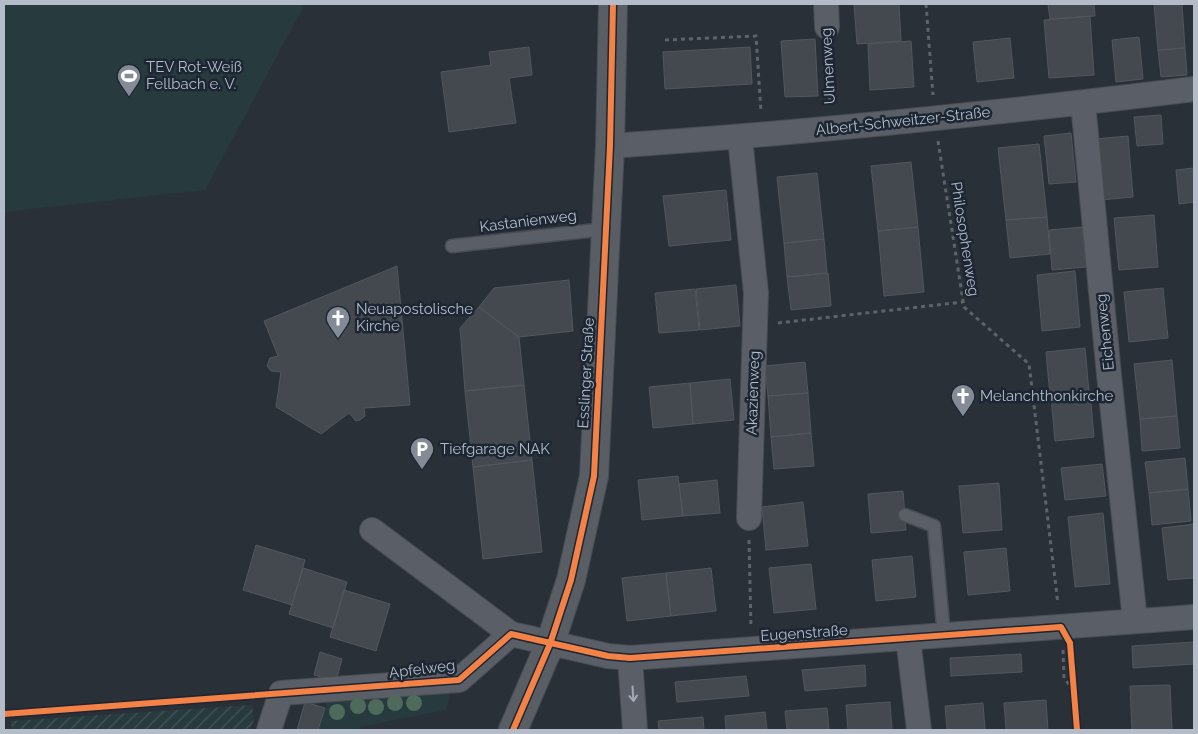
<svg xmlns="http://www.w3.org/2000/svg" width="1198" height="734" viewBox="0 0 1198 734" font-family="Raleway,sans-serif">
<defs>
<pattern id="garden-furrows" width="10" height="10" patternUnits="userSpaceOnUse" patternTransform="scale(1.25)"><rect width="10" height="10" fill="#273a3e"/><path d="M-1 1l2-2M0 10L10 0M9 11l2-2" fill="none" stroke="#445559"/></pattern>
</defs>
<rect width="100%" height="100%" fill="#2a3038"/>
<path fill="#273a3e" d="M4 4H305L205 190 4 212Z
M449 688 450 694 446 710 360 727 359 730H318L330 694Z"/>
<path fill="url(#garden-furrows)" d="M252 705 254 720 250 730H12L11 721Z"/>
<path fill="#444950" stroke="#52575f" d="M854 4H899L901 41 857 44Z
M1048 4H1094L1095 16 1050 19Z
M1154 4H1182L1185 48 1158 50Z
M1090 16 1094 75 1049 78 1044 20Z
M1139 37 1143 79 1116 82 1112 40Z
M1010 38 1014 78 977 82 973 42Z
M815 39 818 96 785 97 781 41Z
M911 41 914 87 870 90 868 44Z
M529 47 532 75 509 78 516 123 449 132 441 72 491 65 489 52Z
M750 47 752 84 665 89 663 52Z
M1185 48 1187 75 1161 77 1158 50Z
M1161 115 1163 144 1137 146 1134 117Z
M1071 133 1076 182 1049 184 1044 136Z
M1128 136 1133 197 1100 200 1095 139Z
M1039 144 1047 217 1006 220 998 148Z
M911 162 918 227 878 231 871 166Z
M1194 168V202L1179 204 1176 170Z
M817 173 824 239 784 243 777 177Z
M726 190 731 240 669 246 663 196Z
M1154 215 1158 267 1119 270 1114 218Z
M1047 217 1050 254 1010 258 1006 220Z
M918 227 924 292 884 296 878 231Z
M1082 227 1086 267 1052 270 1049 230Z
M824 239 827 273 787 277 784 243Z
M397 266 410 405 364 408 365 416 360 420 356 421 349 413 321 434 276 407 281 372 271 371 267 366 270 358 278 356 264 321Z
M1075 271 1080 327 1042 331 1037 275Z
M828 273 831 306 791 310 787 277Z
M569 280 573 331 519 337 479 307 494 288Z
M736 285 740 326 700 330 696 289Z
M1163 288 1168 338 1129 342 1124 292Z
M695 289 699 330 659 333 655 293Z
M479 307 519 337 524 385 465 391 460 328Z
M1085 348 1089 392 1050 396 1046 352Z
M1172 360 1177 416 1140 419 1134 364Z
M805 362 808 393 768 396 765 366Z
M730 379 734 420 693 424 690 383Z
M690 383 693 424 653 428 649 387Z
M524 385 532 460 473 467 465 391Z
M808 393 811 433 771 437 768 396Z
M1090 393 1094 437 1055 441 1051 396Z
M1177 416 1180 448 1142 451 1140 419Z
M811 433 814 466 774 469 771 437Z
M1185 458 1188 489 1149 493 1145 462Z
M532 460 542 552 483 559 473 467Z
M1102 464 1106 496 1065 500 1061 468Z
M678 476 683 516 642 520 638 480Z
M717 480 720 513 683 516 679 484Z
M999 483 1002 530 963 533 959 486Z
M1188 489 1191 521 1152 525 1149 493Z
M903 491 906 530 871 533 868 494Z
M803 502 808 546 766 550 762 507Z
M1103 513 1110 584 1075 587 1068 517Z
M1194 524V578L1168 580 1162 528Z
M256 545 305 560 292 605 243 590Z
M1006 548 1010 591 968 595 964 552Z
M912 556 916 597 876 601 872 560Z
M811 564 816 609 774 613 769 568Z
M303 568 347 582 333 628 289 614Z
M711 568 716 611 671 616 666 573Z
M666 573 671 616 627 621 622 578Z
M344 590 390 604 376 651 330 637Z
M1194 642V664L1133 668 1132 646Z
M320 652 342 659 336 681 314 675Z
M1021 654 1022 672 951 676 950 658Z
M865 665 866 686 805 691 802 670Z
M746 676 749 696 677 702 675 682Z
M1170 685 1172 730H1132L1130 686Z
M1046 700 1048 730H1006L1004 703Z
M305 702 325 708 318 730H297Z
M890 702 892 730H848L846 705Z
M983 703 985 730H947L945 706Z
M827 708 829 730H787L785 711Z
M765 712 767 730H726L725 716Z
M703 717 704 730H659L658 721Z"/>
<g fill="none" stroke-linecap="round" stroke-linejoin="round">
<g stroke="#484c53" stroke-width="15">
<path id="lane" d="M452 246 606 229
M905 515 934 526 944 636"/>
</g>
<g stroke="#484c53" stroke-width="26">
<path id="street" d="M826 4 827 27
M1083 103 1109 375 1135 621
M740 138 756 293 749 518
M610 146C805 133 1000 113 1194 89
M372 530 511 634
M908 638 919 730
M630 658 635 730
M269 730 281 693 459 680 511 634 608 656 630 658 1194 617"/>
</g>
<g stroke="#484c53" stroke-width="30">
<path id="secondary" d="M513 730 550 644 571 580 594 476 610 146 613 4"/>
</g>
<path stroke="#5d636a" stroke-width="3" stroke-dasharray="4 4" stroke-linecap="butt" d="M926 4 933 95
M665 40 756 36 761 112
M828 50 830 106
M938 141 964 307 1029 364 1058 604
M778 323 963 302
M749 540 751 627
M1063 650 1064 678 1073 689"/>
<use href="#lane" stroke="#5a5e66" stroke-width="12"/>
<use href="#street" stroke="#5a5e66" stroke-width="24"/>
<use href="#secondary" stroke="#595d64" stroke-width="28"/>
<g stroke="#1d2633" stroke-width="9">
<path id="cycleway" d="M4 714 459 680 511 634 608 656 630 658 1061 627 1070 643 1077 730
M513 730 550 644 571 580 594 476 610 146 613 4"/>
</g>
<use href="#cycleway" stroke="#f48246" stroke-width="6"/>
</g>
<g fill="#4e6a5a">
<circle cx="395" cy="703" r="8"/>
<circle cx="414" cy="703" r="8"/>
<circle cx="358" cy="706" r="8"/>
<circle cx="376" cy="707" r="8"/>
<circle cx="337" cy="712" r="8"/>
</g>
<defs><path id="oneway-shaft" d="M-6 0H5M1.5-3L5.5 0L1.5 3" fill="none" stroke-width="1.6" stroke-linecap="round" stroke-linejoin="round" transform="scale(1.25)"/></defs>
<use stroke="#a2a9b5" href="#oneway-shaft" transform="translate(633 694) rotate(86)"/>
<defs>
<g id="stadium-pin" transform="scale(1.25)"><path d="M0 17L-7.5 6A9.5 9.5 0 1 1 7.5 6Z" fill="#848b96" stroke="#1d2633"/><path d="M0-5a6.5 5 0 1 0 0 10a6.5 5 0 1 0 0-10ZM-3.5-1.8h7v3.6h-7Z" fill="#fff"/></g>
<g id="church-pin" transform="scale(1.25)"><path d="M0 17L-7.5 6A9.5 9.5 0 1 1 7.5 6Z" fill="#848b96" stroke="#1d2633"/><path d="M-1.2-6h2.4v3.5h3.3v2.4h-3.3V6h-2.4V-.1h-3.3v-2.4h3.3Z" fill="#fff"/></g>
<g id="parking-pin" transform="scale(1.25)"><path d="M0 17L-7.5 6A9.5 9.5 0 1 1 7.5 6Z" fill="#848b96" stroke="#1d2633"/><path d="M-3.5-5.5H1a3.5 3.5 0 0 1 0 7H-1V5.5H-3.5ZM-1-3.4V-.6H.8a1.4 1.4 0 0 0 0-2.8Z" fill="#fff"/></g>
</defs>
<g fill-rule="evenodd">
<use href="#stadium-pin" x="129" y="76"/>
<use href="#church-pin" x="338" y="318"/>
<use href="#church-pin" x="963" y="396"/>
<use href="#parking-pin" x="422" y="449"/>
</g>
<g text-anchor="middle" stroke-width="5" stroke-linejoin="round" paint-order="stroke">
<g font-size="15" fill="#b4bcc9" stroke="#1d2633">
<text transform="translate(828 66) rotate(-93)" y="5">Ulmenweg</text>
<text transform="translate(903 121) rotate(-6)" y="5">Albert-Schweitzer-Straße</text>
<text transform="translate(528 221) rotate(-7)" y="5">Kastanienweg</text>
<text transform="translate(965 239) rotate(81)" y="5">Philosophenweg</text>
<text transform="translate(1105 332) rotate(-96)" y="5">Eichenweg</text>
<text transform="translate(586 373) rotate(-87)" y="5">Esslinger Straße</text>
<text transform="translate(753 393) rotate(-88)" y="5">Akazienweg</text>
<text transform="translate(804 633) rotate(-4)" y="5">Eugenstraße</text>
<text transform="translate(422 669) rotate(-7)" y="5">Apfelweg</text>
</g>
<g font-size="15" fill="#b4bcc9" stroke="#1d2633" text-anchor="start">
<text x="146" y="72">TEV Rot-Weiß<tspan x="146" dy="17">Fellbach e. V.</tspan></text>
<text x="356" y="314">Neuapostolische<tspan x="356" dy="17">Kirche</tspan></text>
<text x="980" y="401">Melanchthonkirche</text>
<text x="440" y="454">Tiefgarage NAK</text>
</g>
</g>
<rect width="1198" height="734" fill="none" stroke="#b4bcc9" stroke-width="10"/>
</svg>
